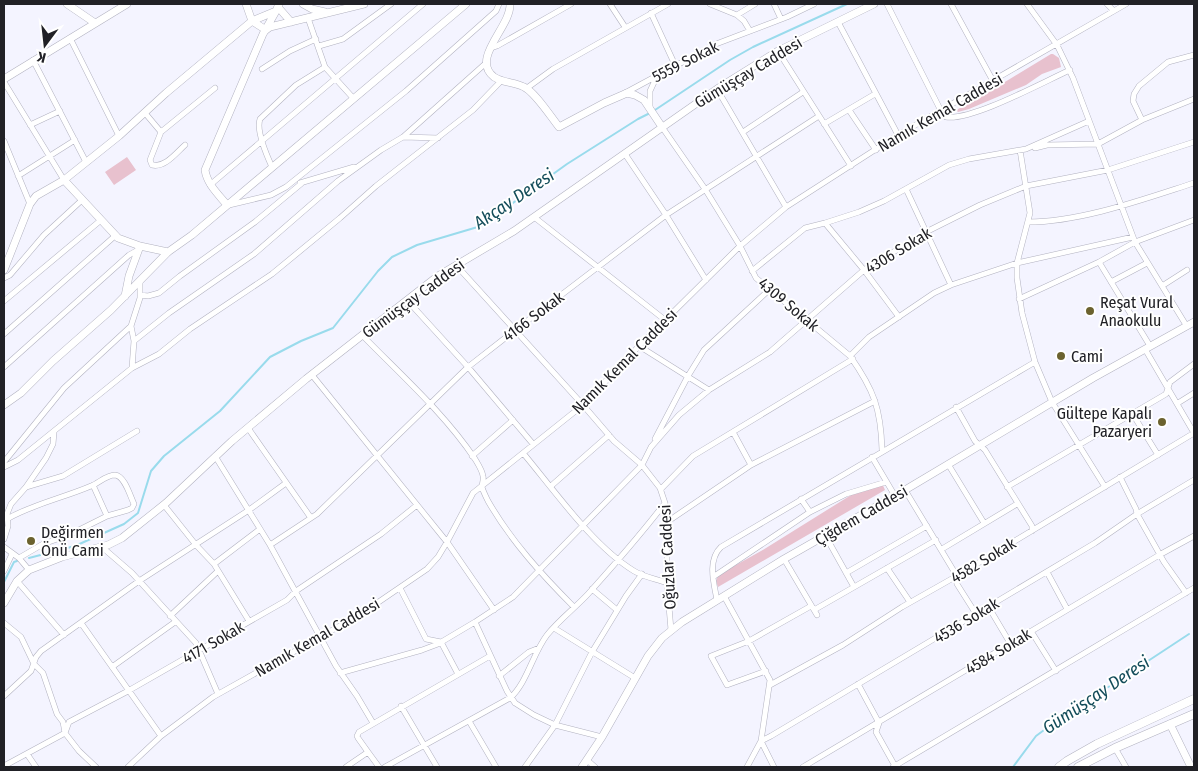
<svg xmlns="http://www.w3.org/2000/svg" width="1198" height="771" viewBox="0 0 1198 771" font-family="'Fira Sans Condensed',sans-serif">
<rect width="100%" height="100%" fill="#f4f4ff"/>
<path fill="#e8c1ce" d="M1051 54H1053L1059 58 1061 67 1042 74 1026 85 969 109 958 112 956 110 972 102Z
M127 157 136 170 114 185 105 172Z
M881 481 885 490 718 587 716 581 718 576 727 570 761 551 864 487Z"/>
<g fill="none" stroke-linecap="round" stroke-linejoin="round">
<path stroke="#99dbec" stroke-width="2" d="M29 558 75 546 124 524 138 513 151 471 164 456 220 411 270 357 301 341 333 328 378 271 392 257 417 245 481 226 567 164 638 119 652 112 730 60 753 47 847 4
M4 582 14 562 17 561
M1013 767 1036 736 1079 704 1110 686 1189 634"/>
<g stroke="#b2b2c0" stroke-width="6">
<path id="street" d="M610 4 625 27
M710 4 737 15 755 4
M774 4 781 19
M887 4 941 111 946 117C972 121 1043 82 1070 70
M951 4 993 81
M1027 4 1057 45 1073 78 1135 242 1186 325
M1107 4 1114 11
M651 13 675 65
M737 15 744 21 750 31
M308 18 325 67 354 99
M838 22 898 135
M70 38 119 136
M319 46 343 39 391 4
M491 48 497 46 571 4
M778 51 851 166
M33 60 86 162
M262 69 290 51 316 39
M4 82 64 180
M527 88 553 69 668 4
M717 89 786 207
M625 93 716 44 787 17 814 4
M650 106V91L657 76
M849 110 876 150
M145 113 161 132 150 160 152 165C165 168 176 153 185 145
M1142 120 1133 101 1134 94 1139 86 1168 62 1194 55
M824 124 875 94
M30 125 60 111
M662 127 705 189 740 246 756 278 850 356C874 390 881 409 882 450
M161 132 215 88
M743 132 803 92
M403 137 438 138
M4 141 30 204
M1035 148 1047 145 1098 144 1142 120 1194 99
M1020 150 1030 213 1017 263V278L1022 313 1035 362 1052 402 1105 487
M625 154 666 215 706 280
M272 167C267 156 256 130 260 119L296 85 325 67
M18 176 75 140
M300 183 354 167
M210 185 423 4
M906 189 951 285
M229 205 271 195 286 187 406 91 496 11 499 4
M534 217 665 320
M1028 222C1081 222 1144 199 1194 183
M825 223 859 212 884 201 949 165 969 159 1026 149 1089 121
M1099 262 1150 346
M456 265 583 405 614 441 642 465 660 488 665 503 667 522V583L671 630
M752 271 805 228 825 223 864 270 899 317
M4 278 10 275 44 235 82 200
M1111 282 1147 263
M1162 286 1187 270
M140 295 148 296 159 293 180 276 255 222 302 183
M1019 299 1099 262 1135 242 1194 220
M407 300 468 367 533 444
M4 301 101 220
M4 334 116 235
M362 335C401 375 444 413 475 459 478 464 482 470 483 476 484 480 482 483 482 487 483 491 486 497 488 501 511 541 542 575 574 607
M134 341 169 313 254 254 338 181 381 150 403 137 486 63
M639 346 709 390 770 352 864 270 926 232 980 205 1026 186 1108 170 1194 142
M1145 349 1194 433
M850 356 869 337 934 293 951 285 1017 263 1133 237
M4 367 129 255 138 250
M132 368 134 341 131 326 140 298V281
M312 375 447 542 494 610
M1178 403 1194 393
M956 407 975 441 985 450 1032 526V531
M1132 413 1158 455
M248 428 311 518
M733 432 751 465
M655 439 688 376 704 350 770 289
M523 453C554 490 593 546 634 571 644 577 656 579 667 583
M215 456 270 545 336 666 357 696 373 723
M472 456 513 420
M872 457 895 496
M4 462 64 388 131 326
M948 464 984 523
M4 467 18 460 132 368 159 354 190 329 272 274 340 218 376 186 473 110 502 80
M1120 477 1136 509 1137 514 1164 562 1186 593
M93 485 107 516
M551 486 609 435
M26 487 63 476 137 431
M1007 487 1166 394 1170 382 1194 364
M661 489 693 456 853 359
M905 490 955 573 957 584 976 614
M801 499 810 512
M164 505 196 545 214 564 249 621
M7 519C33 504 63 498 91 486 99 483 106 475 115 475 125 476 130 496 134 504L132 508 128 510 107 516 69 535 43 544 19 558
M667 522 751 465 875 401
M825 535 854 587
M4 539 8 526 7 514 11 504 26 487 46 458 53 444 54 432
M270 545 317 514 468 367 514 331 666 215 819 116
M4 547 19 558 29 570
M102 547 132 573 196 643 218 694
M942 549 1017 504
M784 559 817 615
M214 564 260 529
M887 568 910 602
M4 571 12 554
M1047 572 1067 609
M846 573 927 526
M713 577 810 512 846 494 886 482
M17 581 64 635
M400 588 426 639 441 642 458 674
M592 589 617 610
M724 596 770 680 761 741 774 767
M717 600C714 584 707 560 721 547L1035 362
M988 606 1010 643
M814 610 936 540
M170 616 218 571
M475 622 507 691 515 703 534 715 555 725 602 737
M4 623 21 637 34 664 43 673 57 714 63 722 65 733 79 751 96 767
M81 623 161 736
M554 628 635 678
M1031 631 1056 671
M112 667 175 622
M766 671 727 685 711 656 749 641 811 606
M340 673 422 650 438 644 475 622 513 597 642 465 651 447 679 415 709 390
M499 676 529 652 539 648
M858 684 879 723 876 732 895 766
M770 685 843 645 902 607 955 577 1194 433
M4 696 31 671 36 657 41 651 139 581 249 510 286 483
M401 706 437 767
M469 721 496 767
M1115 748 1126 767
M368 752 358 738 357 736 359 732 490 656
M27 754 36 767
M587 760 595 767
M4 766 65 733 69 722 128 691 287 600 296 591 381 534 417 505
M128 767 161 736 213 697 361 614 427 569 438 557 447 542 473 493 583 405 639 346 740 246 786 207 898 135 1126 4
M346 767 368 752 379 767
M385 767 510 698C527 683 533 653 547 635 559 620 575 608 588 594 615 564 641 534 665 503
M525 767 555 725 592 652 626 596 642 574
M747 767 761 741 771 736 1095 543 1137 514 1194 480
M803 767 1161 554 1194 536
M893 767 1194 588"/>
</g>
<g stroke="#b2b2c0" stroke-width="8">
<path id="secondary" d="M67 4 95 23
M303 4 312 9 325 12
M510 4C511 27 470 58 494 77 503 83 514 82 524 87 535 92 551 117 559 127L604 103 627 93 635 95 644 100 662 127
M278 7 291 22
M252 21 276 11
M252 21 266 30
M266 30 270 27 364 4
M4 79 127 4
M64 180 118 238 140 246 168 252
M227 205C218 194 207 184 205 170L263 34 276 11 279 4
M4 270 30 204 36 196 64 180 119 136 166 93 252 21 246 4
M125 296 129 276 140 246
M4 405 21 393 53 361 111 310 168 252 192 235 466 4
M4 603 17 581 29 570 62 557 108 545 122 538 166 503 232 441 306 379 438 276 514 231 717 89 778 51 874 4
M1170 724 1191 767
M582 767 602 737 648 656 662 638 682 622 784 559 905 490 1093 378 1194 322"/>
</g>
<g stroke="#b2b2c0" stroke-width="9">
<path id="primary" d="M1059 767 1067 761 1097 744 1194 699
M1078 767 1115 748 1194 714"/>
</g>
<use href="#street" stroke="#fff" stroke-width="5"/>
<use href="#secondary" stroke="#fff" stroke-width="7"/>
<use href="#primary" stroke="#fff" stroke-width="8"/>
</g>
<g fill="#6b622f" stroke="#fff" stroke-width="2">
<circle cx="1090" cy="311" r="5"/>
<circle cx="1061" cy="356" r="5"/>
<circle cx="1162" cy="422" r="5"/>
<circle cx="31" cy="541" r="5"/>
</g>
<g text-anchor="middle" stroke-width="4" stroke-linejoin="round" paint-order="stroke">
<g font-size="16" fill="#212126" stroke="#fff">
<text transform="translate(685 61) rotate(-27)" y="6">5559 Sokak</text>
<text transform="translate(748 72) rotate(-31)" y="6">Gümüşçay Caddesi</text>
<text transform="translate(940 112) rotate(-30)" y="6">Namık Kemal Caddesi</text>
<text transform="translate(898 250) rotate(-31)" y="6">4306 Sokak</text>
<text transform="translate(413 298) rotate(-36)" y="6">Gümüşçay Caddesi</text>
<text transform="translate(789 304) rotate(40)" y="6">4309 Sokak</text>
<text transform="translate(533 316) rotate(-37)" y="6">4166 Sokak</text>
<text transform="translate(624 361) rotate(-45)" y="6">Namık Kemal Caddesi</text>
<text transform="translate(861 515) rotate(-30)" y="6">Çiğdem Caddesi</text>
<text transform="translate(667 557) rotate(-93)" y="6">Oğuzlar Caddesi</text>
<text transform="translate(983 560) rotate(-31)" y="6">4582 Sokak</text>
<text transform="translate(966 620) rotate(-31)" y="6">4536 Sokak</text>
<text transform="translate(317 637) rotate(-30)" y="6">Namık Kemal Caddesi</text>
<text transform="translate(213 642) rotate(-30)" y="6">4171 Sokak</text>
<text transform="translate(998 651) rotate(-31)" y="6">4584 Sokak</text>
</g>
<g font-size="16" fill="#212126" stroke="#fff" text-anchor="start">
<text x="1100" y="308">Reşat Vural<tspan x="1100" dy="18">Anaokulu</tspan></text>
<text x="1071" y="362">Cami</text>
<text x="1152" y="419" text-anchor="end">Gültepe Kapalı<tspan x="1152" dy="18">Pazaryeri</tspan></text>
<text x="41" y="538">Değirmen<tspan x="41" dy="18">Önü Cami</tspan></text>
</g>
<g font-size="18" font-style="italic" fill="#144d5a" stroke="#fff">
<text transform="translate(514 199) rotate(-34)" y="6">Akçay Deresi</text>
<text transform="translate(1096 695) rotate(-34)" y="6">Gümüşçay Deresi</text>
</g>
</g>
<rect width="1198" height="771" fill="none" stroke="#212126" stroke-width="10"/>
<g transform="translate(45 45) rotate(195)" stroke="#ffffff" stroke-width="4" paint-order="stroke">
<path d="M0-4L9 19L0 12L-9 19Z" fill="#212126"/>
<text y="-8" font-size="14" font-weight="bold" text-anchor="middle" fill="#212126">K</text>
</g>
</svg>
